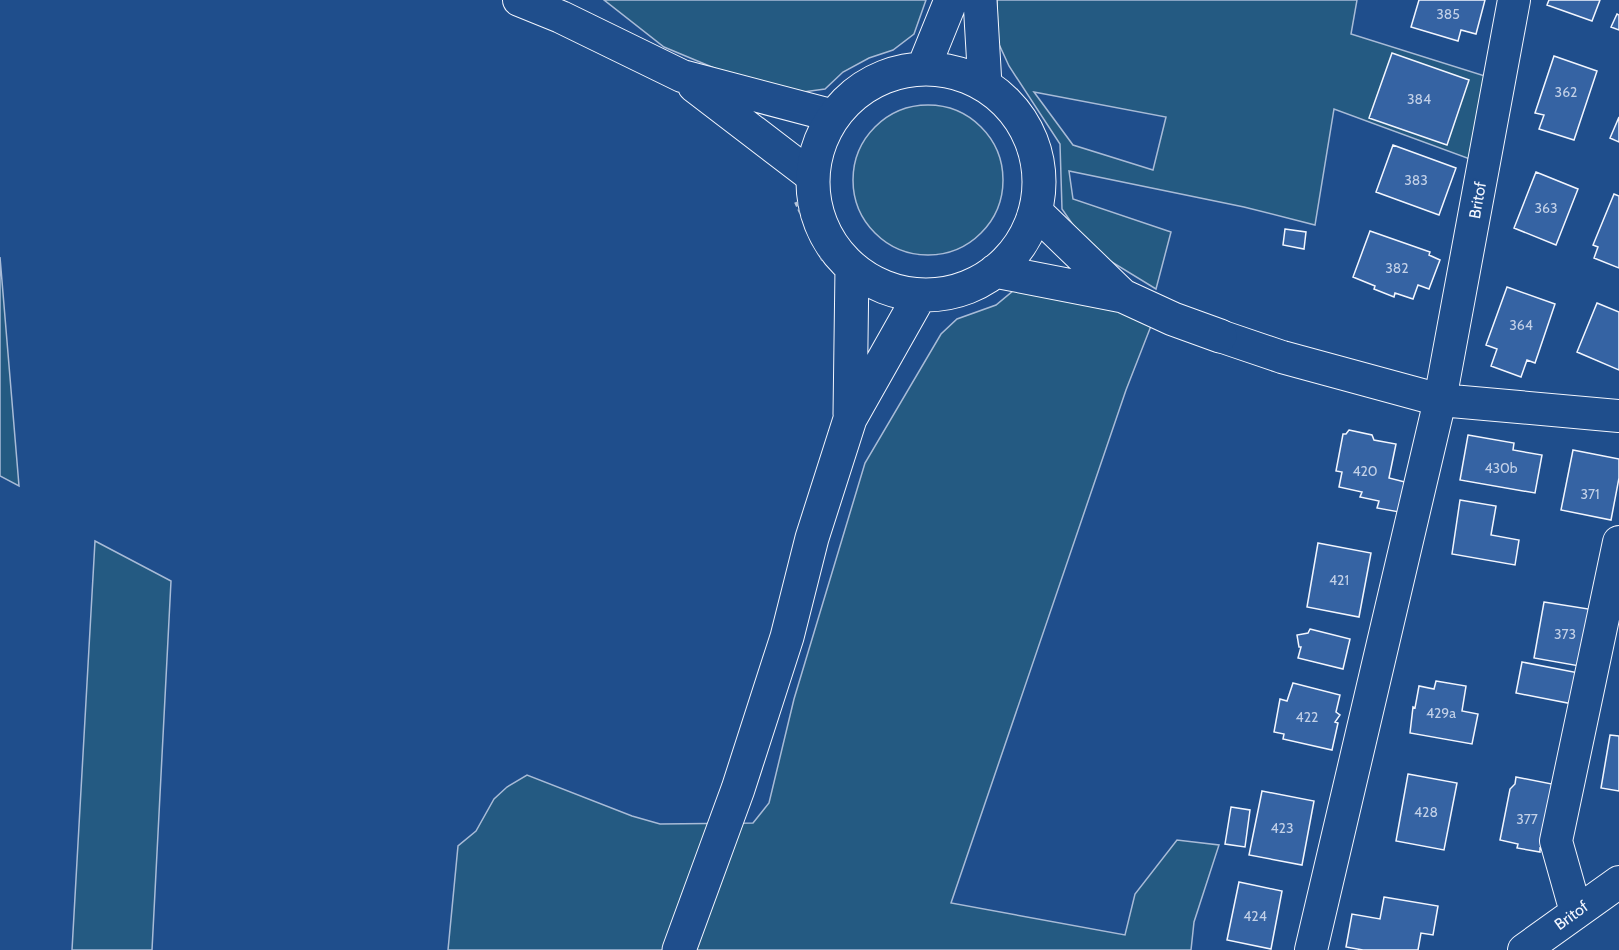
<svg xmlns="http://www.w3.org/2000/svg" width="1619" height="950" viewBox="0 0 1619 950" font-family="Cabin,sans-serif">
<rect width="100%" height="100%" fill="#1f4e8c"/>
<path fill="#245a82" stroke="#a8bbd7" stroke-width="1.5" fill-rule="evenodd" d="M604 0H926L914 34 893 50 869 58 843 72 825 89 803 92 731 75 664 47Z
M997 0H1357L1351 34 1488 77 1478 162 1334 109 1315 225 1244 207 1069 171 1073 199 1171 232 1156 289 1089 248 1062 209 1060 144 1009 66 998 42ZM1034 92 1166 117 1153 170 1073 145Z
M853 180a75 75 0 1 1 150 0a75 75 0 1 1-150 0Z
M0 257 19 486 0 476Z
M1020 285 1100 302 1151 326 1126 390 951 903 1125 935 1135 894 1177 840 1219 845 1194 922 1191 950H448L458 846 476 831 494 799 507 787 527 775 632 816 660 824 753 823 769 803 794 699 865 463 941 334 957 319 996 305Z
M95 541 171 581 152 950H72Z"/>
<path fill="#3563a3" stroke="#f2f6ff" stroke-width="1.5" d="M1419 0H1485L1476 34 1461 30 1458 41 1411 27Z
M1549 0H1600L1592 21 1547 5Z
M1617 14 1619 15V30L1611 27Z
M1392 53 1469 80 1447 145 1369 118Z
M1554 56 1597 71 1574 140 1539 129 1544 115 1535 113Z
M1619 117V142L1610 138Z
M1393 145 1456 168 1439 215 1376 192Z
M1536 172 1578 189 1556 245 1514 228Z
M1614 194 1619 196V268L1594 258 1598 247 1593 245Z
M1285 229 1306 232 1304 249 1283 245Z
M1370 231 1430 252 1429 255 1440 260 1429 289 1418 285 1413 299 1395 293 1394 297 1374 289 1375 286 1353 277Z
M1507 287 1555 304 1535 363 1527 360 1521 377 1491 366 1497 349 1486 345Z
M1597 303 1619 312V370L1577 352Z
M1349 430 1372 435 1374 440 1396 444 1389 478 1405 482 1399 512 1377 508 1379 501 1360 497 1362 492 1339 487 1342 472 1336 471 1343 434H1346Z
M1468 435 1514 443 1513 450 1542 455 1535 493 1460 480Z
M1573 450 1619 459V478L1611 520 1561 510Z
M1460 500 1496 506 1491 535 1519 540 1515 565 1452 554Z
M1318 543 1371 553 1359 617 1307 607Z
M1544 602 1595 610 1585 667 1534 658Z
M1310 629 1350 639 1343 669 1298 658 1301 647H1299L1297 635 1308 633Z
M1522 662 1584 674 1578 705 1516 693Z
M1436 681 1466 686 1462 711 1478 714 1472 744 1410 733 1413 707 1415 708 1419 686 1434 689Z
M1293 683 1340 695 1336 712 1340 715 1335 722 1338 723 1332 750 1283 739 1284 734 1274 732 1280 699 1287 701Z
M1610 735 1619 736V791L1601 788Z
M1408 774 1457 783 1444 850 1396 841Z
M1516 777 1552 784 1543 849 1540 848V852L1517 848 1518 844 1500 840 1510 789 1515 784Z
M1262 791 1314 801 1302 865 1249 855Z
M1231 807 1250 810 1245 847 1225 844Z
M1239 882 1282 891 1271 949 1227 940Z
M1384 897 1438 906 1433 935 1421 933 1418 950H1363L1346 947 1352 914 1380 919Z"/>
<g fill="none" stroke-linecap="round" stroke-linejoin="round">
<g stroke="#f2f6ff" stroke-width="34">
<path id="minor" d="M519 0 561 17 682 76 834 116
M694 86 813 177
M1220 336 1282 357 1440 400 1619 416
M1576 912 1556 841 1619 542
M1311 950 1440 400 1514 0
M1524 950 1619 882"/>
</g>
<g stroke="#f2f6ff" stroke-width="35">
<path id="major" d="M980 0 985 85
M923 69 951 0
M813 182a113 113 0 1 1 226 0a113 113 0 1 1-226 0Z
M1036 212 1123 296
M995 271 1123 296 1173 319 1220 336
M850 414 852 268
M679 950 738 789 787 637 812 538 850 419 920 295"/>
</g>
<path stroke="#b3c4dc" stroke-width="4" stroke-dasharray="4.5 3" stroke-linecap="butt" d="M796 202 823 260
M948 301 972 291"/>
<use href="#minor" stroke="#1f4e8c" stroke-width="32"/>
<use href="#major" stroke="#1f4e8c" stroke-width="33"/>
</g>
<g text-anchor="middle" stroke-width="4.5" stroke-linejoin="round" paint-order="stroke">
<g font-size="14" fill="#c3d1e8">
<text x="1448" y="19">385</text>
<text x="1566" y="97">362</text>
<text x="1419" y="104">384</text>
<text x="1416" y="185">383</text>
<text x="1546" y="213">363</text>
<text x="1397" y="273">382</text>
<text x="1521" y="330">364</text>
<text x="1501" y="473">430b</text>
<text x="1365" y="476">420</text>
<text x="1590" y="499">371</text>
<text x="1339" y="585">421</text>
<text x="1565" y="639">373</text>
<text x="1441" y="718">429a</text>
<text x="1307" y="722">422</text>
<text x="1426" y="817">428</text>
<text x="1527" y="824">377</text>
<text x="1282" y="833">423</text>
<text x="1255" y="921">424</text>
</g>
<g font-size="16" fill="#f2f6ff" stroke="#1f4e8c">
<text transform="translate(1477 200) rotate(-80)" y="6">Britof</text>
<text transform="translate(1571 915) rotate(-36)" y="6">Britof</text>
</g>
</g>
</svg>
